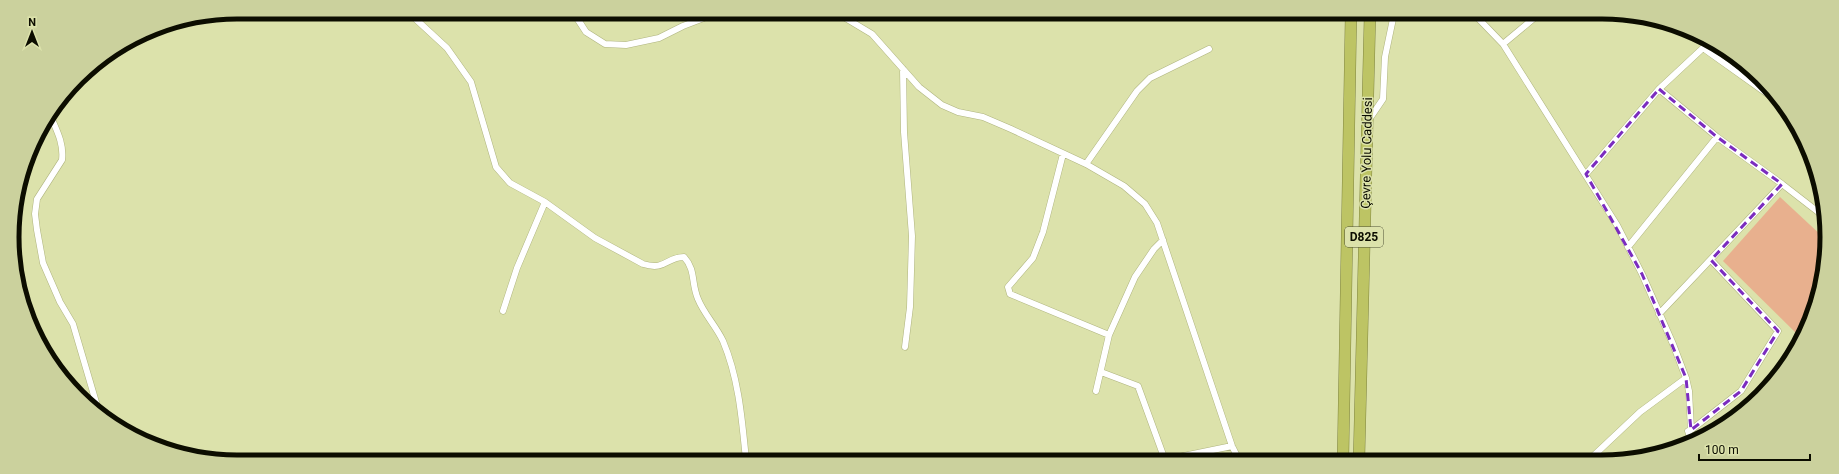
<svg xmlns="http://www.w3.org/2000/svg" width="1839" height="474" viewBox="0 0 1839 474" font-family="Roboto,sans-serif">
<rect width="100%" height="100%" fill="#dce2ab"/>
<path fill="#e8b08e" d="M1780 197 1823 237 1825 267 1802 339 1723 261Z"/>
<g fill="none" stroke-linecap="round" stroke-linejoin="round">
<g stroke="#afb47f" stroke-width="7">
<path id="street" d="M408 12 447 48 471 82 496 167 510 183 545 202 595 238 643 264C666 271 666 257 684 257 696 270 691 283 698 299 704 314 716 326 723 341 739 379 742 420 746 460
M573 12 586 32 605 44 626 45 659 38 683 26 717 13
M837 13 872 34 919 87 942 105 958 112 983 117 1011 129 1086 164 1124 186 1145 204 1157 223 1232 446 1239 460
M1474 14 1503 44 1617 225 1642 274 1673 344 1686 378 1689 391 1691 430 1688 431 1692 442
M1641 19 1642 18
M1503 44 1539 14
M1703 48 1783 105
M903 69 904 132 912 236 910 307 905 347
M1659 89 1717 137 1782 184 1822 215
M51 117C57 131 64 144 62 160L37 199 35 214 37 230 43 263 60 302 73 324 98 409
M1368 121 1383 99 1385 57 1394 14
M1063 154 1043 232 1033 258 1008 287 1010 294 1109 335
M1086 164 1137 91 1150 78 1209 49
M1586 174 1659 89 1703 48 1709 40
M1628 247 1717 137
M503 311 517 268 545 202
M1659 314 1782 184
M1101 372 1138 386 1165 460
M1096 391 1109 335 1135 277 1154 249 1163 240
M1691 430 1741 391 1778 331 1711 260
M1164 460 1232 446
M1589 460 1640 412 1686 378"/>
</g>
<g stroke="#7f8441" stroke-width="12">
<path id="highway" d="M1343 460 1351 14
M1359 460 1370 14"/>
</g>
<use href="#street" stroke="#fff" stroke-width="6"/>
<use href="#highway" stroke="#bdc464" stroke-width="11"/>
</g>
<path fill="none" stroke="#7b2cbf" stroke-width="3" stroke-dasharray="8 5" stroke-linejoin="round" d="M1659 89 1717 137 1782 184 1711 260 1778 331 1741 391 1691 430 1686 378 1642 274 1586 174Z"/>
<g text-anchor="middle" stroke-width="3" stroke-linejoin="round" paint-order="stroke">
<rect fill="#dce2ab" stroke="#4a4d33" stroke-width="1" x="1345" y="227" width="38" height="20" rx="3"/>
<g font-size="12" font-weight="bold" fill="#0c0d00">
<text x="1364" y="241">D825</text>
</g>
<g font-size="13" fill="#0c0d00" stroke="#dce2ab">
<text transform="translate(1366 153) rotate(-89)" y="5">Çevre Yolu Caddesi</text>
</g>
</g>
<path d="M0 0H1839V474H0ZM237 19H1602A218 218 0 0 1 1820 237V237A218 218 0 0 1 1602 455H237A218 218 0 0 1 19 237V237A218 218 0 0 1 237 19Z" fill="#cbd19d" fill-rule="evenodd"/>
<path fill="none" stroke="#0c0d00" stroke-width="5" d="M237 19H1602A218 218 0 0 1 1820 237V237A218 218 0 0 1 1602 455H237A218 218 0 0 1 19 237V237A218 218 0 0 1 237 19Z"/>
<g transform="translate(32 32)" stroke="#dce2ab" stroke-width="3" paint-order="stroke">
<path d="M0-3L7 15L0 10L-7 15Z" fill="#0c0d00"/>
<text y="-6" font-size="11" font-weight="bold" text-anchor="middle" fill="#0c0d00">N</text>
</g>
<path d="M1699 454v6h111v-6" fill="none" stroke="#0c0d00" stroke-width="2"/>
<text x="1705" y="454" font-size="12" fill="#0c0d00" stroke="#dce2ab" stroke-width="3" paint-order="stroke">100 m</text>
</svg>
